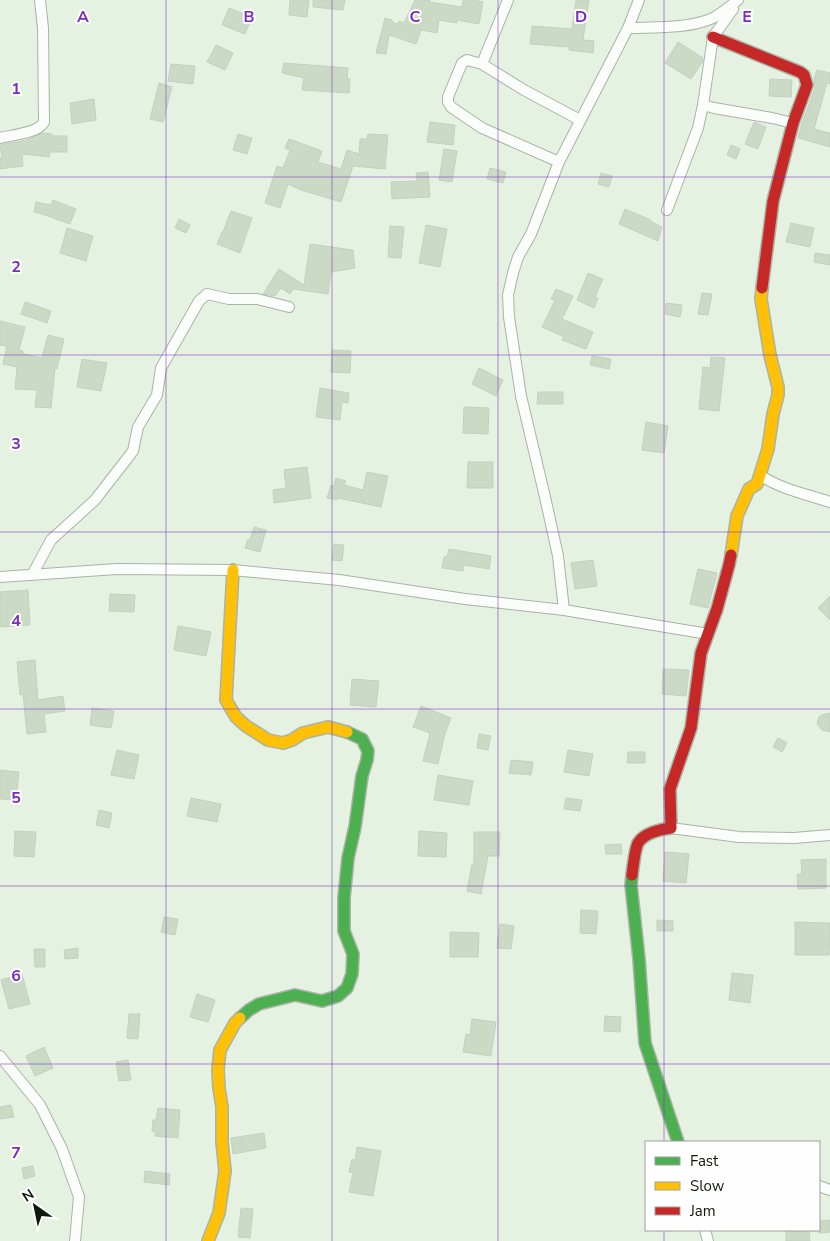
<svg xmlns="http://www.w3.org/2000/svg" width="830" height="1241" viewBox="0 0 830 1241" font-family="'Nunito Sans',sans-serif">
<rect width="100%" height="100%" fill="#e5f2e1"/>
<path fill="#cadac5" stroke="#c5cfc2" d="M290 0H309L307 17 289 15Z
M313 0H345L343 10 313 7Z
M415 0H430L429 2 462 7 463 0H474L483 2 479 24 457 20V23L439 20 437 33 421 30 416 44 389 35 386 54 376 53 385 18 392 20V22L398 24 399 21 404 23Z
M576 0H589L583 40 594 41 593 53 569 50V47L530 44 532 26 572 29Z
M229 8 252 17 245 34 222 25Z
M678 42 703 58V61L691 79 665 63Z
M216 45 233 53 225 70 207 62Z
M284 63 348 68 347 79H350L349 93 302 90 304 78 282 73Z
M171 64 195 66 193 84 168 81Z
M817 70 830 73V84L827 83 814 129 830 133V147L798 138 801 126 815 88 814 79Z
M770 79 792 80 791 97 769 96Z
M159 83 172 87 163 122 150 119Z
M94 99 96 120 72 124 70 103Z
M430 122 455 125 453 145 427 142Z
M754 122 766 127 758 149 745 144Z
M42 133 52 134V136H67V152H50L49 157 22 154 23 166 0 169V158H2L0 145 27 140Z
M238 134 252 138 247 154 233 150Z
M368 134 388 135 385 169 353 166 341 202 301 190 288 184 280 208 265 203 277 166 283 168 290 150 285 148 289 139 322 151 318 162 341 169 347 150 359 154 360 139H367Z
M731 145 740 149 736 159 727 155Z
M444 149 457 151 452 182 439 180Z
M490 168 506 172 503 183 487 179Z
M428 172 430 197 392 199 391 182 417 181 416 173Z
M601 173 612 176 609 187 598 184Z
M53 200 76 209 70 224 42 214 34 212 36 202 51 205Z
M625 209 651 220 650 221 662 227 658 241 619 224Z
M231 211 252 218 240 253 217 244 222 232H223Z
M179 219 190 225 186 233 175 228Z
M791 223 814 228 810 247 786 242Z
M426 225 447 229 440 267 419 263Z
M390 226 404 227 401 258 388 257Z
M67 228 93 236 86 261 60 253Z
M310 244 353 250 355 268 331 272 328 294 293 289 290 294 281 288 275 296 263 294 279 269 304 285Z
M815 253 830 255V265L814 262Z
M588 273 603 279 595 297 598 298 594 308 577 300Z
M556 289 573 296 562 319 593 332 586 349 562 340 564 337 542 327 555 300 551 299Z
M702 293 712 294 708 315 698 314Z
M25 302 51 311 47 323 21 314Z
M666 303 682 305 680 317 665 314Z
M0 321 25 327 19 350 23 351V354L42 358 48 335 64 339 57 369 55 368 51 408 35 407 37 390 15 389 17 367 3 364 7 346 0 345Z
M332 350 351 351 350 373 331 372Z
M592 356 611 359 609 369 590 365Z
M711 357 725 358 719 411 699 409 703 367 710 368Z
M82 359 107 363 101 391 77 387Z
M479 368 503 380 496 396 472 384Z
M320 388 349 393 348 403 342 402 340 420 316 417Z
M538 392H563V404H537Z
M464 407 489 408 488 434 463 433Z
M646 422 668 426 664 453 642 450Z
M468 462H493V488H467Z
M307 467 311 498 274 503 273 490 286 488 284 470Z
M367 472 388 476 381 507 338 498 337 500 327 498 331 485 334 486 336 478 346 481 344 485 363 490Z
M254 527 266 530 260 552 245 548 248 539 250 540Z
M334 544 344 545 342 561 332 560Z
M449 549 491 556 489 569 464 565 463 571 442 568 444 557H447Z
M593 560 597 586 575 589 571 563Z
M698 569 717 573 708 608 690 604Z
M28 590 30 625 0 627V592Z
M110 594 135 595 134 612 109 611Z
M830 596V620L818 608Z
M178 626 211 632 206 656 174 650Z
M35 660 38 700 63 696 65 711 44 714 46 732 27 734 23 694 20 695 17 662Z
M663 669 689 670 686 696 662 694Z
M352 679 379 681 376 707 350 705Z
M421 706 451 718 445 734 438 764 423 761 430 733 413 727Z
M92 708 114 711 111 728 90 725Z
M830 713V732L822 730 817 724 819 717 822 715Z
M479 734 491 736 488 750 477 748Z
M778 738 787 743 782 752 773 747Z
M117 750 139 755 134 779 111 775Z
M568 750 593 754 589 776 564 772Z
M628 752H645V763H627Z
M511 760 533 762 531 775 509 773Z
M0 770 19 772 16 800 0 799Z
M438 775 473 781 469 805 434 800Z
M191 798 221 804 217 822 187 816Z
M566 798 582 800 580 811 564 809Z
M99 810 112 813 109 828 96 825Z
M15 831 36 832 34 857 14 856Z
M419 831 447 833 446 857 418 856Z
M474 832H500L499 856H488L481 894 467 891 472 864 474 865Z
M621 844 622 854H606L605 845Z
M665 852 689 854 686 883 663 881Z
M826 859V888L798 889 797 874H802L801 860Z
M581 910 598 911 596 934 580 933Z
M164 917 178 919 175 935 161 932Z
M657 920 673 921V931H657Z
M795 922 830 923 829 955H795Z
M500 924 514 926 511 949 497 948Z
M450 932 479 933 478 957H450Z
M78 948V958L65 959 64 950Z
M34 949H45V967H35Z
M732 973 753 975 750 1003 729 1000Z
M22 974 30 1004 9 1009 1 980Z
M197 994 215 1000 208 1022 190 1017Z
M129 1014H140L138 1039 127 1038Z
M605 1016 621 1017 620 1032 604 1031Z
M472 1019 496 1022 491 1056 463 1052 466 1034 470 1035Z
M44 1047 53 1068 35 1076 26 1056Z
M128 1060 131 1080 119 1081 116 1062Z
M11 1105 14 1117 0 1119V1107Z
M158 1108 180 1110 178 1138 155 1136V1132L152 1131 153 1120H156Z
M264 1133 266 1148 233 1154 231 1138Z
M357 1147 381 1151 373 1196 349 1192 353 1173 349 1172 352 1159 355 1160Z
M33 1166 35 1176 24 1179 22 1168Z
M145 1171 170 1174 169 1185 144 1182Z
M241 1208 253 1209 250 1238 238 1237Z
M830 1220V1232L819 1233V1221Z
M809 1230 810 1241H786V1231Z"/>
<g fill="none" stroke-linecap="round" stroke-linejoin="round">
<g stroke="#a9b3a6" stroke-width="12">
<path id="street" d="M628 28 639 0
M482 64 508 0
M703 105 714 108 772 118 793 123
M0 138C12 135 39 133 44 122L43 28 40 0
M559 162 482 128 451 107 448 102V97L462 63 467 60 482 64 524 90 580 120
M667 210 698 128 703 105 713 37 733 9
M760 475C780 489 806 494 830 502
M32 575 51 540 95 500 133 451 138 427 157 395 161 368 199 301 207 294 229 299H257L289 307
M0 577 117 569 233 570 339 580 465 599 564 610 708 634
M564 610 558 556 545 497 521 396 509 317 508 295 513 273 518 257 531 234 559 162 628 28C654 27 689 29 713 18 722 13 730 6 738 0
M671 828 739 837 794 838 830 835
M0 1056 40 1105 62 1149 79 1197 75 1241
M819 1186 830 1190
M705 1230 708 1241"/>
</g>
<g stroke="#a9b3a6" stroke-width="14">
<path id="fast" d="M632 875 631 885 639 959 645 1043 678 1142
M240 1018 249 1010 259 1004 295 995 322 1001 338 996 347 988 352 974 353 954 344 931V898L348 858 355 827 362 776 367 760 368 751 362 739 347 732"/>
</g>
<g stroke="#a9b3a6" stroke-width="14">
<path id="slow" d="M731 555 737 516 749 489 757 484 768 449 773 414 778 395V387L770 355 761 299 762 288
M233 570 226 700 236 717 246 726 268 740 283 743 292 740 303 733 328 727 347 732
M208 1241 219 1213 225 1171 222 1142V1107L219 1088 218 1070 220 1050 235 1023 240 1018"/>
</g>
<g stroke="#a9b3a6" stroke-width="14">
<path id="jam" d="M713 37 800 72 804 75 807 85 793 123 773 201 762 288
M632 875C633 867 635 849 638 843 644 833 661 829 671 828L670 789 691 728 701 653 717 609 729 565 731 555"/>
</g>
<use href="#street" stroke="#fbfdfa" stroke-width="10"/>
<use href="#fast" stroke="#4caf50" stroke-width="11"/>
<use href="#slow" stroke="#ffc107" stroke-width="11"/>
<use href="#jam" stroke="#c62828" stroke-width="11"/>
</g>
<path fill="none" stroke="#7b2cbf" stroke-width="1" stroke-opacity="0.55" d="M166 0V1241M332 0V1241M498 0V1241M664 0V1142M0 177H830M0 355H830M0 532H830M0 709H830M0 886H830M0 1064H830M664 1230V1241"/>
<g font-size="16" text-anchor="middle" font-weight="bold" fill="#7b2cbf" stroke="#fefefe" stroke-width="4" stroke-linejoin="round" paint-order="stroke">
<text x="83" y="22">A</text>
<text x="249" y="22">B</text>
<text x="415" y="22">C</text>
<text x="581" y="22">D</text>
<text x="747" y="22">E</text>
<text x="16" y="94">1</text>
<text x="16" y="272">2</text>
<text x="16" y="449">3</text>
<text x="16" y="626">4</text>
<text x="16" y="803">5</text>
<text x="16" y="981">6</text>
<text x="16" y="1158">7</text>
</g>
<rect x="645" y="1141" width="175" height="90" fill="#fefefe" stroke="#9fa29e"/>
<rect x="655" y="1157" width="25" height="8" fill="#4caf50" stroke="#9fa29e"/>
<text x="690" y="1166" font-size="15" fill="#10190e">Fast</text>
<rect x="655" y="1182" width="25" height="8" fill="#ffc107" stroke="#9fa29e"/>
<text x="690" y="1191" font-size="15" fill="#10190e">Slow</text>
<rect x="655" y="1207" width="25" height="8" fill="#c62828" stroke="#9fa29e"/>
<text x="690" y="1216" font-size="15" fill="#10190e">Jam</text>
<g transform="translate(35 1206) rotate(327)" stroke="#fefefe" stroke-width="4" paint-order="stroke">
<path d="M0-4L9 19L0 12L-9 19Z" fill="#10190e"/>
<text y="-8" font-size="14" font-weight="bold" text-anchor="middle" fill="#10190e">N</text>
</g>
</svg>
